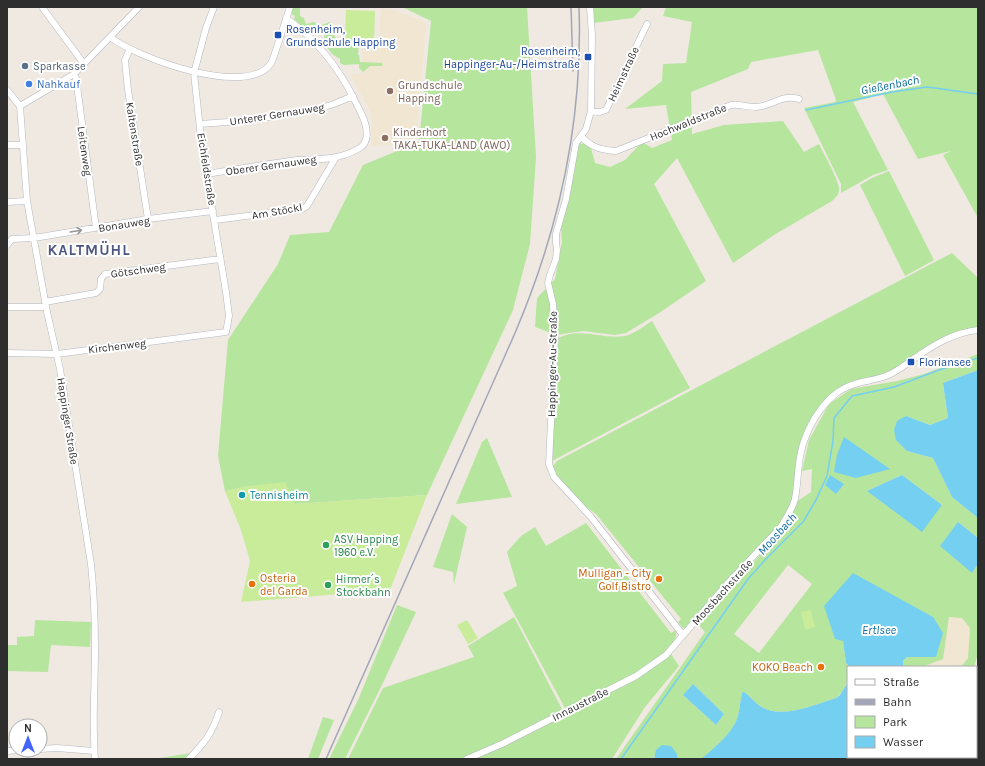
<svg xmlns="http://www.w3.org/2000/svg" width="985" height="766" viewBox="0 0 985 766" font-family="Karla,sans-serif">
<rect width="100%" height="100%" fill="#efe9e1"/>
<path fill="#f0e6d1" d="M381 8 393 10 426 22 416 143 371 146 372 121 369 109 350 74H361L363 45 379 46Z
M949 617 962 618 970 628 968 658 961 667H922L943 659Z"/>
<path fill="#b6e59e" fill-rule="evenodd" d="M292 7H300V16L304 18 306 24 314 22 319 26 330 22 338 31 333 34 336 38 335 41 359 42 358 55H359L360 62 382 63 383 65 381 66H370L363 72 359 68V64L344 65 340 63V59L332 54 322 40H324L325 31 320 28 315 35H310L294 19 295 16 293 15 290 12Z
M402 7H527L536 157 530 244 513 310 427 495 295 504 250 486 225 491 218 456 228 340 278 264 290 235 329 232 363 165 419 142 431 21Z
M591 7H643L633 18 593 23Z
M666 7H978V218L943 155 951 151 918 159 883 94 853 102 888 170 873 175 841 193V184L804 108 835 102 836 100 818 50 751 62 748 69 691 92 692 134 724 125 783 121 804 152 819 144C823 153 841 183 839 191 838 196 835 198 832 201L774 235 733 263 677 158 654 184 706 281 659 313 626 333 615 335 584 331 568 333 557 335 535 327 537 298 555 279 562 242 561 229 577 145 578 143 585 144 591 148 595 163 610 167 625 160 642 142 652 148 672 140 666 105 625 109 662 81 663 64 686 63 692 22 663 16Z
M889 171 934 260 905 276 860 185 872 178Z
M952 253 978 278V329L968 330 893 371 844 386 806 429 791 504 786 516 779 527 685 628H683L678 622 681 619 596 514C578 502 562 486 552 467L557 461Z
M652 321 690 388 552 461 557 339C578 326 602 340 625 336 634 334 644 326 652 321Z
M978 354V370L943 383 948 418 930 425 906 416 907 451 933 458 952 497 978 518V538L958 522 972 573 978 564V654L974 667H961L968 658 970 628 962 618 949 617 943 659 922 667H903V661L907 657H915L843 641 846 663 850 667H848C848 680 847 689 836 698 814 705 781 720 760 706 754 702 749 695 743 691 740 699 740 708 738 716 733 733 714 748 701 759H678L677 754 654 756V759H616L705 632 698 624 786 526 796 502 811 492 812 469 802 471 809 440 829 404 851 389 897 381 924 374ZM902 475 942 505 867 491ZM788 565 812 584 759 653 734 634ZM693 684 724 714 716 725 683 695Z
M487 438 512 497 456 504 482 442Z
M452 514 467 527 454 584 453 572 433 567Z
M586 523 671 633 676 630V636L675 640 667 651 644 669 566 710 503 593 517 586 507 552 521 536 535 527 546 546Z
M397 605 416 612 381 687 345 759H329L358 700Z
M514 617 563 711 484 751 461 759H348L383 688 474 657 468 646Z
M35 620 91 622 90 647 51 645 48 672 7 671V645H17V637L34 636Z
M671 654 679 666 645 707 612 759H473L663 660Z
M323 717 334 720 318 759H308Z
M192 753 187 759H153Z"/>
<path fill="#c9ec9a" d="M346 10 375 11 374 40 345 39Z
M285 482 295 504 427 495 390 590 241 602 250 561 241 530 225 491 250 486Z
M811 610 815 627 805 630 801 612Z
M467 620 478 638 468 644 457 625Z"/>
<path fill="#75cff0" d="M978 370V518L952 497 933 458 907 451 896 440 894 430 897 421 906 416 930 425 948 418 943 383Z
M844 437 890 469 856 478 834 472 837 455Z
M830 475 844 484 836 494 825 485Z
M902 475 942 505 922 532 867 491Z
M958 522 978 538V564L972 573 940 546Z
M853 573 933 617 943 633 936 657H907L903 661V667H850L846 663 843 641 835 639 824 606Z
M848 682V757H890L889 759H701C714 748 733 733 738 716 740 708 740 699 743 691 749 695 754 702 760 706 780 720 814 705 836 698L840 695Z
M693 684 724 714 716 725 683 695Z
M977 700 978 759H901L902 757H976Z
M662 745 671 746 677 754 678 759H654L656 750Z"/>
<g fill="none" stroke-linecap="round" stroke-linejoin="round">
<path stroke="#75cff0" stroke-width="1.5" d="M806 110 892 92 927 87 978 94
M621 759 748 579 765 560 803 522 816 500 827 476 833 441 834 418 852 396 894 387 939 370 978 358"/>
<g stroke="#b4b7c1" stroke-width="7">
<path id="minor" d="M42 7 84 64
M590 7 592 35 591 111 586 129 576 143 566 199 556 234V242L557 250 556 259 550 275 548 283 553 304 555 338 549 464 554 477 591 517 683 635
M110 37C138 58 239 95 268 67 270 65 272 62 273 59L290 7
M130 49 125 60 128 90 148 219
M74 74 76 78 96 228
M7 90 20 106 27 201 47 312 60 369 91 564C94 592 95 621 95 649 95 686 92 722 95 759
M20 106 74 74 139 7
M591 111 600 112 606 110 647 24
M200 124 242 121 315 110 334 104 353 96
M581 136C590 147 601 150 616 151L731 105C739 104 748 107 756 107 774 106 780 94 799 99
M7 145H22
M207 174C237 169 267 164 297 160 310 159 324 160 337 157 344 155 359 151 364 144 372 131 361 113 355 101 339 68 316 39 286 18
M7 202 27 201
M215 220 302 209 307 206 336 157
M7 245 12 239 34 238 148 219 213 211
M45 302 96 293 100 289 101 279 105 274 220 259
M7 307H46
M7 353 57 354 226 332 229 316 226 292 202 148 194 73 206 28 214 7
M40 749 57 748 94 751
M7 751 19 750
M189 759C204 743 212 734 219 712
M467 759 504 743 636 676 666 655 728 583 780 528C786 519 792 510 795 499 799 478 797 456 806 436 812 420 824 402 838 392 853 381 870 382 886 376 897 372 906 364 915 358 935 344 953 333 978 330"/>
</g>
<use href="#minor" stroke="#fff" stroke-width="6"/>
<path stroke="#a3a6b8" stroke-width="1.5" d="M571 7 573 71
M326 759 515 333C559 230 583 119 579 7"/>
</g>
<defs><path id="oneway-shaft" d="M-6 0H5M1.5-3L5.5 0L1.5 3" fill="none" stroke-width="1.6" stroke-linecap="round" stroke-linejoin="round"/></defs>
<use stroke="#969696" href="#oneway-shaft" transform="translate(76 231) rotate(-9)"/>
<g fill="#1a4fb4" stroke="#fff" stroke-width="1.5">
<rect x="274" y="31" width="8" height="8" rx="2"/>
<rect x="584" y="53" width="8" height="8" rx="2"/>
<rect x="907" y="358" width="8" height="8" rx="2"/>
</g>
<circle fill="#5c6f8a" stroke="#fff" stroke-width="1.5" cx="25" cy="66" r="4"/>
<circle fill="#3f7fe0" stroke="#fff" stroke-width="1.5" cx="29" cy="84" r="4"/>
<g fill="#8d6e63" stroke="#fff" stroke-width="1.5">
<circle cx="390" cy="91" r="4"/>
<circle cx="385" cy="138" r="4"/>
</g>
<circle fill="#0f9aa8" stroke="#fff" stroke-width="1.5" cx="242" cy="495" r="4"/>
<g fill="#2e9e5b" stroke="#fff" stroke-width="1.5">
<circle cx="326" cy="545" r="4"/>
<circle cx="328" cy="585" r="4"/>
</g>
<g fill="#e8710a" stroke="#fff" stroke-width="1.5">
<circle cx="659" cy="579" r="4"/>
<circle cx="252" cy="584" r="4"/>
<circle cx="821" cy="667" r="4"/>
</g>
<g text-anchor="middle" stroke-width="4" stroke-linejoin="round" paint-order="stroke">
<g font-size="11" fill="#164399" stroke="#fff" text-anchor="start">
<text x="286" y="33">Rosenheim,<tspan x="286" dy="13">Grundschule Happing</tspan></text>
<text x="580" y="55" text-anchor="end">Rosenheim,<tspan x="580" dy="13">Happinger-Au-/Heimstraße</tspan></text>
<text x="919" y="366">Floriansee</text>
</g>
<g font-size="11" fill="#4e5e75" stroke="#fff" text-anchor="start">
<text x="33" y="70">Sparkasse</text>
</g>
<g font-size="11" fill="#2e2e2e" stroke="#fff">
<text transform="translate(623 74) rotate(-65)" y="4">Heimstraße</text>
<text transform="translate(277 114) rotate(-9)" y="4">Unterer Gernauweg</text>
<text transform="translate(688 122) rotate(-22)" y="4">Hochwaldstraße</text>
<text transform="translate(135 134) rotate(81)" y="4">Kaltenstraße</text>
<text transform="translate(85 151) rotate(82)" y="4">Leitenweg</text>
<text transform="translate(271 165) rotate(-8)" y="4">Oberer Gernauweg</text>
<text transform="translate(207 169) rotate(81)" y="4">Eichfeldstraße</text>
<text transform="translate(277 211) rotate(-10)" y="4">Am Stöckl</text>
<text transform="translate(124 224) rotate(-9)" y="4">Bonauweg</text>
<text transform="translate(138 270) rotate(-8)" y="4">Götschweg</text>
<text transform="translate(117 346) rotate(-7)" y="4">Kirchenweg</text>
<text transform="translate(552 364) rotate(-89)" y="4">Happinger-Au-Straße</text>
<text transform="translate(68 421) rotate(81)" y="4">Happinger Straße</text>
<text transform="translate(722 592) rotate(-48)" y="4">Moosbachstraße</text>
<text transform="translate(580 704) rotate(-27)" y="4">Innaustraße</text>
</g>
<g font-size="11" fill="#366cbe" stroke="#fff" text-anchor="start">
<text x="37" y="88">Nahkauf</text>
</g>
<g font-size="11" fill="#785e54" stroke="#fff" text-anchor="start">
<text x="398" y="89">Grundschule<tspan x="398" dy="13">Happing</tspan></text>
<text x="393" y="136">Kinderhort<tspan x="393" dy="13">TAKA-TUKA-LAND (AWO)</tspan></text>
</g>
<g font-size="11" fill="#0d838f" stroke="#fff" text-anchor="start">
<text x="250" y="499">Tennisheim</text>
</g>
<g font-size="11" fill="#27864d" stroke="#fff" text-anchor="start">
<text x="334" y="543">ASV Happing<tspan x="334" dy="13">1960 e.V.</tspan></text>
<text x="336" y="583">Hirmer´s<tspan x="336" dy="13">Stockbahn</tspan></text>
</g>
<g font-size="11" fill="#c56008" stroke="#fff" text-anchor="end">
<text x="651" y="577">Mulligan - City<tspan x="651" dy="13">Golf Bistro</tspan></text>
<text x="260" y="582" text-anchor="start">Osteria<tspan x="260" dy="13">del Garda</tspan></text>
<text x="813" y="671">KOKO Beach</text>
</g>
<g font-size="12" font-style="italic" fill="#0d6fa3" stroke="#fff">
<text transform="translate(890 85) rotate(-11)" y="4">Gießenbach</text>
<text transform="translate(777 534) rotate(-48)" y="4">Moosbach</text>
<text x="879" y="634">Ertlsee</text>
</g>
<g font-size="15" font-weight="bold" letter-spacing="1" fill="#4d5680" stroke="#fff">
<text x="89" y="255">KALTMÜHL</text>
</g>
</g>
<rect width="985" height="766" fill="none" stroke="#2e2e2e" stroke-width="16"/>
<rect x="847" y="666" width="130" height="92" fill="#ffffff" stroke="#ababab"/>
<rect x="855" y="679" width="20" height="6" fill="#ffffff" stroke="#ababab"/>
<text x="883" y="686" font-size="12" fill="#2e2e2e">Straße</text>
<rect x="855" y="699" width="20" height="6" fill="#a3a6b8" stroke="#ababab"/>
<text x="883" y="706" font-size="12" fill="#2e2e2e">Bahn</text>
<rect x="855" y="716" width="20" height="12" fill="#b6e59e" stroke="#ababab"/>
<text x="883" y="726" font-size="12" fill="#2e2e2e">Park</text>
<rect x="855" y="736" width="20" height="12" fill="#75cff0" stroke="#ababab"/>
<text x="883" y="746" font-size="12" fill="#2e2e2e">Wasser</text>
<g transform="translate(28 738)"><circle r="19" fill="#ffffff" stroke="#ababab"/>
<path d="M0-3L7 15L0 10L-7 15Z" fill="#4264fb"/>
<text y="-6" font-size="11" font-weight="bold" text-anchor="middle" fill="#2e2e2e">N</text>
</g>
</svg>
